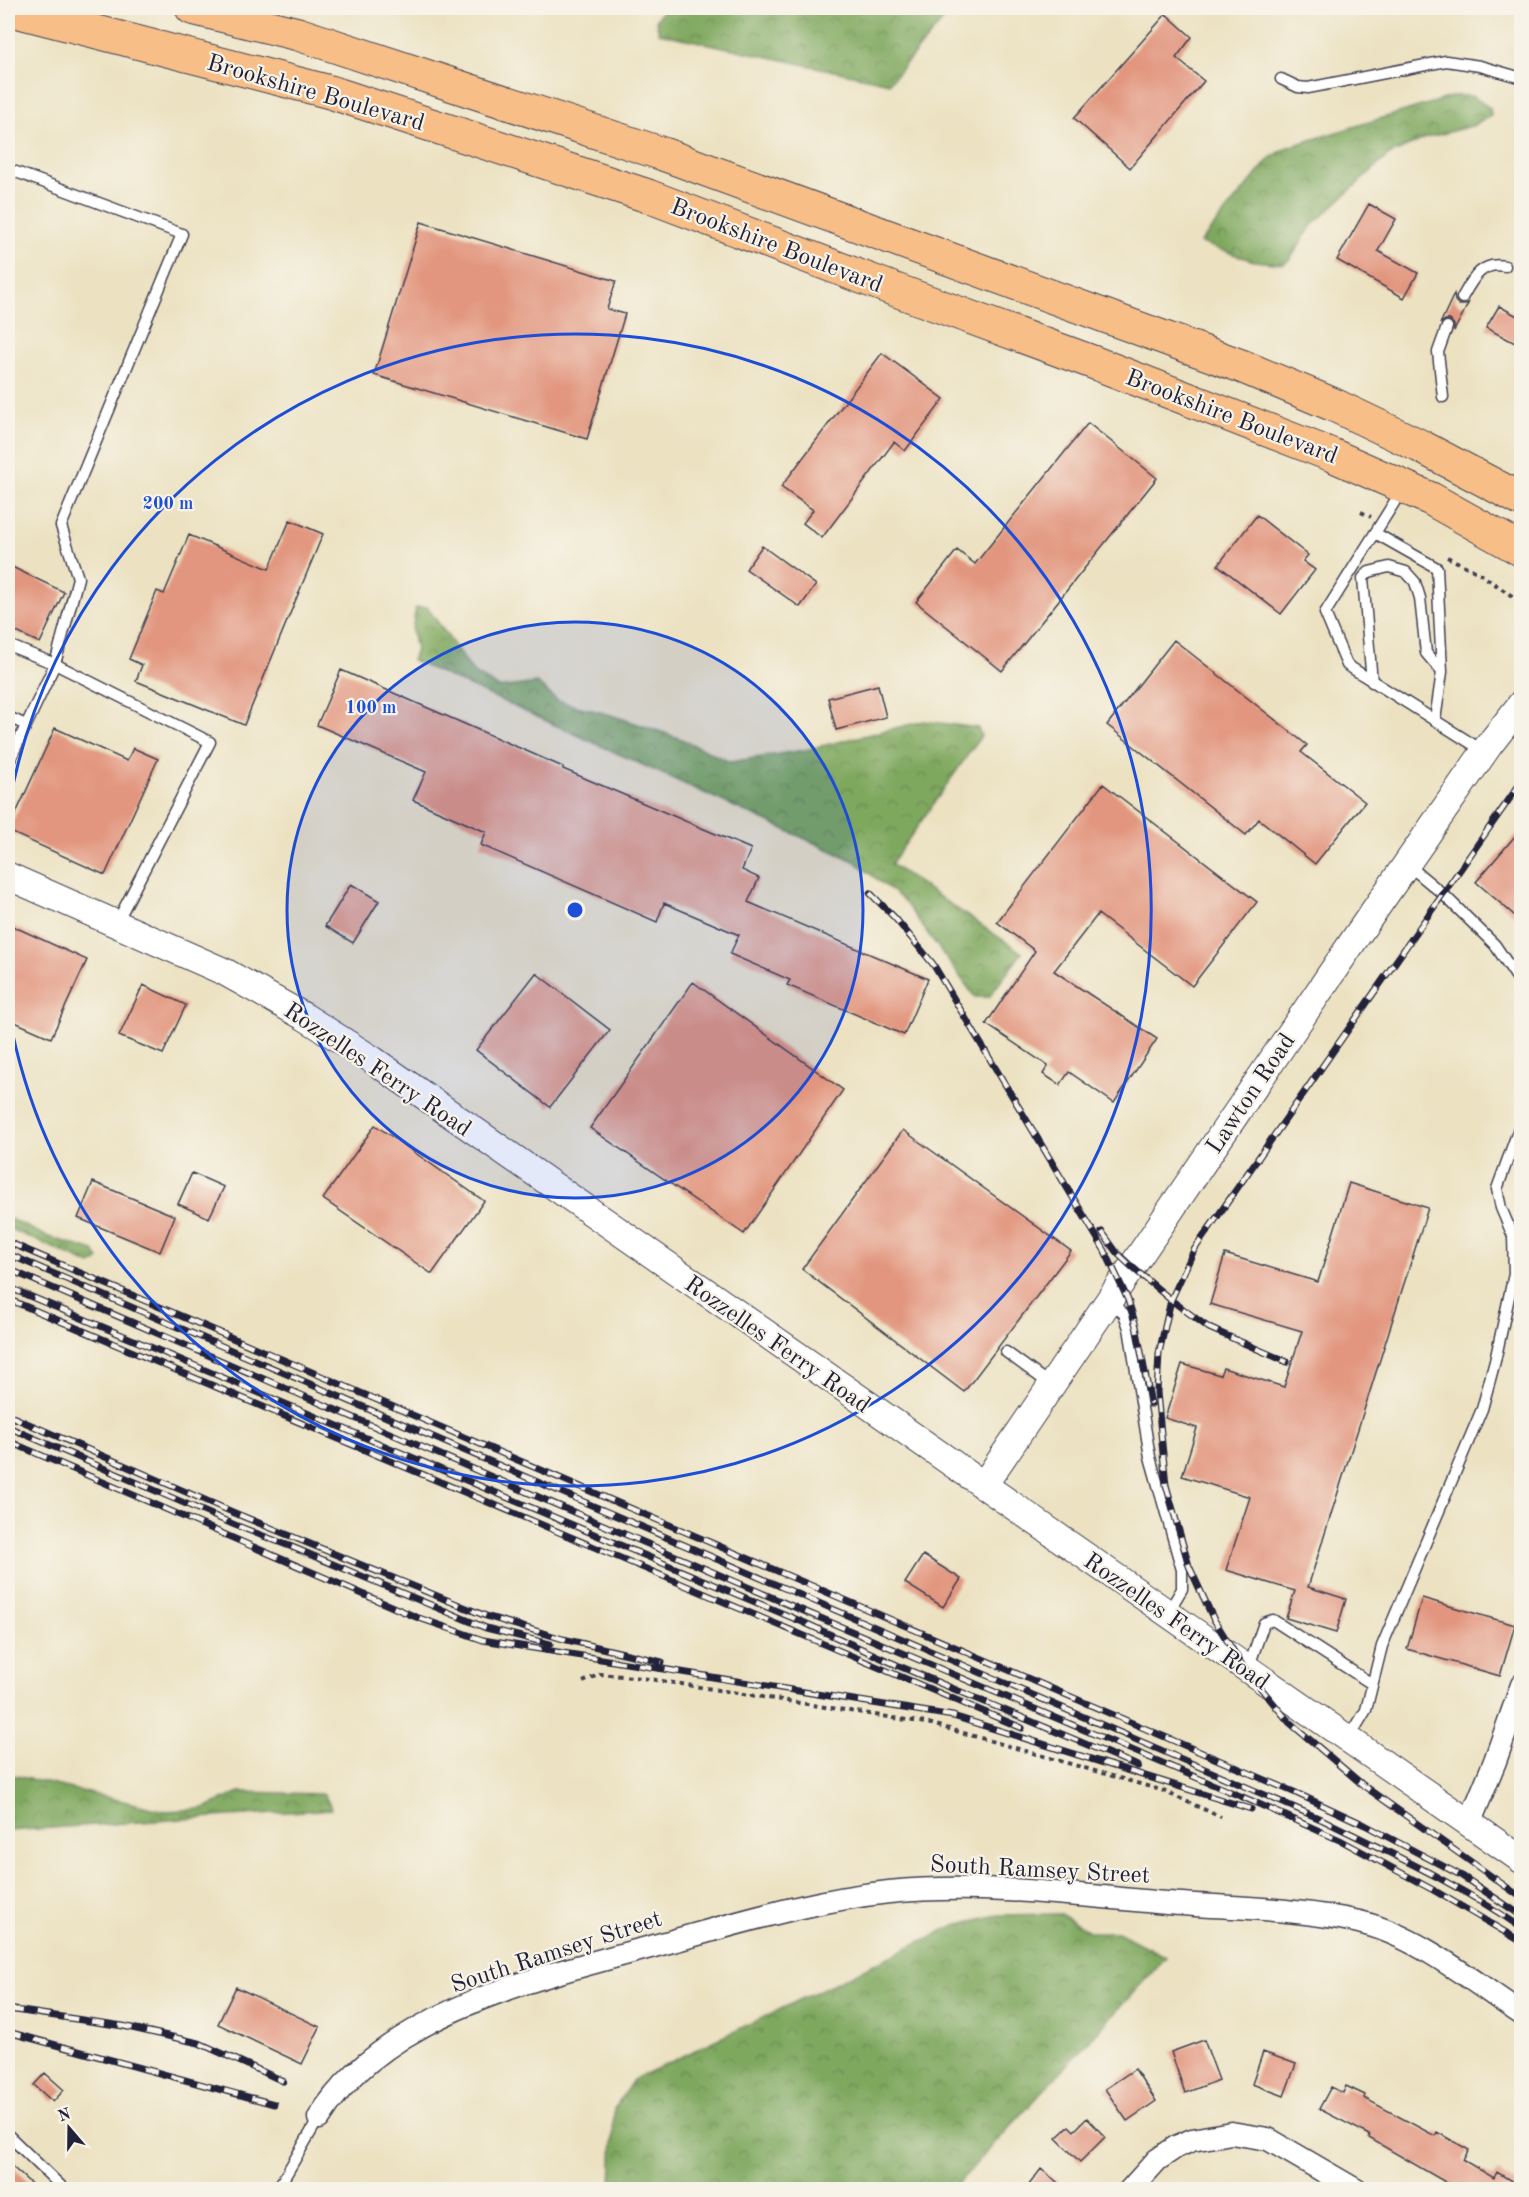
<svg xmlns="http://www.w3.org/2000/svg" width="1529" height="2197" viewBox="0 0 1529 2197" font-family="'Old Standard TT',serif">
<defs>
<pattern id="forest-crowns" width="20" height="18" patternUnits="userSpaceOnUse" patternTransform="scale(1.5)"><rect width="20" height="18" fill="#7fa85f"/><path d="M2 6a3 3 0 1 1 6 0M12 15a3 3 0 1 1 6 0" fill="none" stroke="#688850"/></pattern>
</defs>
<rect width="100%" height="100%" fill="#f7f3e8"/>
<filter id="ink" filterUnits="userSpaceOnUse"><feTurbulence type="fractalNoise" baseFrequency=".0167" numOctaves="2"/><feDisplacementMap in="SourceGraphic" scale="12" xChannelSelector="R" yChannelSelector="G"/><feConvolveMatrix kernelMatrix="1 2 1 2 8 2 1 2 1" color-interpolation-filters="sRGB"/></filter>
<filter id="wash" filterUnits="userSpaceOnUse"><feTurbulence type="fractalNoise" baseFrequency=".008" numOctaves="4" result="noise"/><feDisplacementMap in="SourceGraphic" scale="24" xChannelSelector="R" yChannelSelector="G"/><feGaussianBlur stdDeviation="1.35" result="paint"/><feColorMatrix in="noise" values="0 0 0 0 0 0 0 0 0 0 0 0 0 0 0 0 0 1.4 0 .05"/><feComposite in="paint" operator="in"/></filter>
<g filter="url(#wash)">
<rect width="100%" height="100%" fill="#ece2c2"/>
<path fill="url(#forest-crowns)" stroke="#50654d" stroke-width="1.5" d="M664 8H954L889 83 659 33 656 20Z
M1454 96H1472L1490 108 1491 116 1475 125 1426 138 1389 155 1312 225 1290 259 1284 264 1254 261 1200 243 1270 158 1288 147Z
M427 607 473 672 499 688 537 683 558 701 614 716 679 738 730 762 805 750 924 721 978 728 981 736 891 864 1022 953 989 997H975L903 900 854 861 412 660 416 650 412 630 416 608Z
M8 1218 46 1236 94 1251 99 1259 91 1265 8 1228Z
M8 1774 165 1811 202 1809 240 1792 324 1794 332 1809 8 1831Z
M1060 1914 1091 1932H1118L1166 1957 953 2189H611L614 2109 633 2080 955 1925 998 1915Z"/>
<g id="blocks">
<path fill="#e2967f" d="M1166 14 1192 37 1176 58 1204 81 1130 168 1074 118Z
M1369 204 1396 219 1378 251 1418 273 1404 298 1337 260Z
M421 222 616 281 607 309 625 314 587 439 374 375Z
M1454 294 1455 301 1459 305H1465L1469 302 1454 331V325L1450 320H1445L1440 324Z
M1499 306 1521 318V346L1486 328Z
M882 353 944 399 905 451 894 442 822 538 803 523 813 510 781 487Z
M1088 423 1157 478 1002 671 916 602 957 550 975 564Z
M1257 515 1308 555 1303 561 1315 570 1281 614 1218 565Z
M290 520 323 534 244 725 136 681 142 665 129 659 157 591 164 594 189 535 269 569Z
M762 546 816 585 800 607 746 569Z
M8 565 64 592 40 643 12 630 16 623 8 620Z
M1174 640 1307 745 1301 752 1365 802 1315 864 1259 819 1246 835 1107 725Z
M341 670 563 767V769L751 849 742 870 759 878 748 902 928 979 904 1035 787 985 790 980 730 954 739 935 664 903 657 922 481 845 486 832 413 800 426 772 317 725Z
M878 685 886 717 836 730 828 698Z
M55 728 127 761 133 748 158 759 105 875 8 831Z
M1103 784 1257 902 1192 986 1098 914 1054 971 1157 1039 1114 1103 1069 1072 1060 1085 1043 1074 1048 1066 986 1024 1035 951 997 922Z
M1521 829V921L1476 882Z
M351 884 379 901 353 943 325 926Z
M8 924 87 960 51 1038 8 1019Z
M536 973 610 1030 550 1107 476 1050Z
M693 982 843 1090 744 1234 590 1128Z
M143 985 186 1005 163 1054 119 1036Z
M375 1125 484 1201 432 1274 323 1199Z
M903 1130 1071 1251 964 1392 802 1269Z
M192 1173 224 1187 209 1218 178 1204Z
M93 1182 175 1216 160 1252 78 1218Z
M1349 1183 1428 1208 1308 1587 1346 1599 1336 1633 1286 1618 1295 1591 1226 1570 1250 1497 1182 1476 1197 1428 1165 1418 1182 1364 1220 1375 1223 1368 1284 1387 1302 1331 1210 1304 1225 1254 1318 1282Z
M923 1555 961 1579 943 1607 905 1583Z
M1422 1598 1515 1625 1500 1676 1407 1649Z
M236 1987 320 2027 302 2064 218 2024Z
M1204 2040 1219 2080 1185 2093 1171 2052Z
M1263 2052 1296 2064 1284 2096 1252 2084Z
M1135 2069 1156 2101 1127 2121 1105 2089Z
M45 2073 64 2090 53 2102 34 2085Z
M1346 2086 1365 2095 1364 2098 1435 2136 1437 2132 1469 2150 1463 2160 1494 2178 1497 2172 1521 2187V2190H1459L1369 2138 1370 2135 1319 2109 1331 2087 1343 2093Z
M1087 2118 1105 2137 1080 2162 1056 2138 1069 2126 1074 2131Z
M8 2163 38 2190H8Z
M1041 2169 1067 2190H1025Z"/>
</g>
</g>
<g filter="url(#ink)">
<use href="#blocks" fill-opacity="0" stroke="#403f4f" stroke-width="1.5"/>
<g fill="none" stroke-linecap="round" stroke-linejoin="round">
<g stroke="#403f4f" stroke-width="13">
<path id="service" d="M1281 79 1298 87 1308 88 1446 61 1480 66 1522 78
M8 169 182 234 61 526 78 578 55 664 8 764
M1462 298C1472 280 1481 261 1505 266
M1443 397 1438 352 1447 327
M1402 490 1325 613 1347 665 1485 752
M1375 533 1437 568 1442 672 1435 720
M8 645 55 664 210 742 116 924
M1372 682 1363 578 1369 572 1389 567 1406 572 1415 582 1420 598 1426 653 1442 672
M8 717 26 725
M1407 864 1443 894 1495 945 1522 985
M1110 1301 1124 1314 1129 1328 1150 1457 1182 1570V1589L1167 1614
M1006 1352 1051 1385
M1248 1669 1264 1623 1273 1620 1372 1684
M1348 1740 1366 1710 1382 1646 1482 1409 1495 1361 1514 1274 1513 1236 1501 1208 1497 1189 1522 1120
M8 2135 65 2190
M277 2190 319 2118"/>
</g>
<g stroke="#403f4f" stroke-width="25">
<path id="minor" d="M1469 1824 1495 1761 1522 1685
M319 2118C386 2008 553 1974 669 1942 742 1922 813 1900 889 1892 981 1883 1075 1895 1167 1903 1229 1908 1298 1908 1359 1922 1418 1936 1472 1981 1522 2014
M1130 2190 1157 2160 1176 2147 1192 2140 1231 2133 1268 2139 1356 2190"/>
</g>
<g stroke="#403f4f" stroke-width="29">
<path id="tertiary" d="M8 876 225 972 305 1017 373 1060 1522 1860
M983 1486 1356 937 1489 745 1522 703"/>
</g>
<g stroke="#403f4f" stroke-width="35">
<path id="trunk" d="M192 8 298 34 663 154 1154 334 1241 366 1334 405 1420 446 1522 500
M8 9 330 92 648 196 893 289 1095 363 1332 455 1431 499 1522 550"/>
</g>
<path stroke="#403f4f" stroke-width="4" stroke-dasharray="4.5 4.5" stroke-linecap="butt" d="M1361 512 1371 517
M1447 557 1479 573 1522 603
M583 1682 600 1674 643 1678 932 1724 1161 1790 1221 1817"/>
<use href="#service" stroke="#fff" stroke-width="10"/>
<use href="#minor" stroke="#fff" stroke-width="22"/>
<use href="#tertiary" stroke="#fff" stroke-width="27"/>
<use href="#trunk" stroke="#f7be88" stroke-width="33"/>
<g stroke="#22223b" stroke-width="7">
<path id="rail" d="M1522 781 1194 1250 1171 1300 1159 1353 1157 1392 1166 1485 1189 1566 1213 1618 1244 1668 1289 1722 1364 1786 1522 1898
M870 893 895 918 933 964 1105 1251 1128 1300 1136 1326 1151 1404
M1102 1232 1117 1253 1132 1267 1171 1300 1209 1328 1287 1362
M8 1242 1296 1793 1365 1825 1462 1876 1522 1916
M8 1254 1323 1820C1390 1853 1460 1885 1522 1928
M8 1269 792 1606 1252 1801 1342 1841 1435 1891 1522 1942
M8 1287 805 1623 899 1666 1138 1766
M8 1299 1022 1728
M8 1415 237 1514 486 1616 563 1639 662 1662
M8 1427 235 1525 292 1547 486 1628 550 1644
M8 1441 416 1617 483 1640 953 1716 1251 1809
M8 2009 123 2026 199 2043 283 2081
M8 2032 274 2104"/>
</g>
<use href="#rail" stroke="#f7f3e8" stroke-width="4.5" stroke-dasharray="14" stroke-linecap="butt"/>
</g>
</g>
<circle cx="575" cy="910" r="288" fill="#1d4ed8" fill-opacity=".12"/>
<g fill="none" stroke="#1d4ed8" stroke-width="3">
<circle cx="575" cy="910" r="288"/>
<path d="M8 810A576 576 0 1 1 8 1010"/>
</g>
<g text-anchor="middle" stroke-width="4.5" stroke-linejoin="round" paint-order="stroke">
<g font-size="24" fill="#22223b" stroke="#f7f3e8">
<text transform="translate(316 92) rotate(16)" y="8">Brookshire Boulevard</text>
<text transform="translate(777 245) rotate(21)" y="8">Brookshire Boulevard</text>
<text transform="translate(1232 416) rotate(21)" y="8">Brookshire Boulevard</text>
<text transform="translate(378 1069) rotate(34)" y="8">Rozzelles Ferry Road</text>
<text transform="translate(1250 1093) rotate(-56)" y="8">Lawton Road</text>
<text transform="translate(778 1344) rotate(35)" y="8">Rozzelles Ferry Road</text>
<text transform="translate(1177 1621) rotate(35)" y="8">Rozzelles Ferry Road</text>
<text transform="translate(1040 1869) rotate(3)" y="8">South Ramsey Street</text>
<text transform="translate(556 1951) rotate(-18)" y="8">South Ramsey Street</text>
</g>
</g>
<circle cx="575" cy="910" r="9" fill="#1d4ed8" stroke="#f7f3e8" stroke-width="3"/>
<g font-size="18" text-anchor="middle" font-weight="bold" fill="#1d4ed8" stroke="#f7f3e8" stroke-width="4.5" stroke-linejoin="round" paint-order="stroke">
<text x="168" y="509">200 m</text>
<text x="371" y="713">100 m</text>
</g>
<rect width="1529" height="2197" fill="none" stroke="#f7f3e8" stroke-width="30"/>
<g transform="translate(69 2128) rotate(340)" stroke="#f7f3e8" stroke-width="4.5" paint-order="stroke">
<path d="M0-4.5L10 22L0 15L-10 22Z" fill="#22223b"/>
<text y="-9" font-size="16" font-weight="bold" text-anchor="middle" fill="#22223b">N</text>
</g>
</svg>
